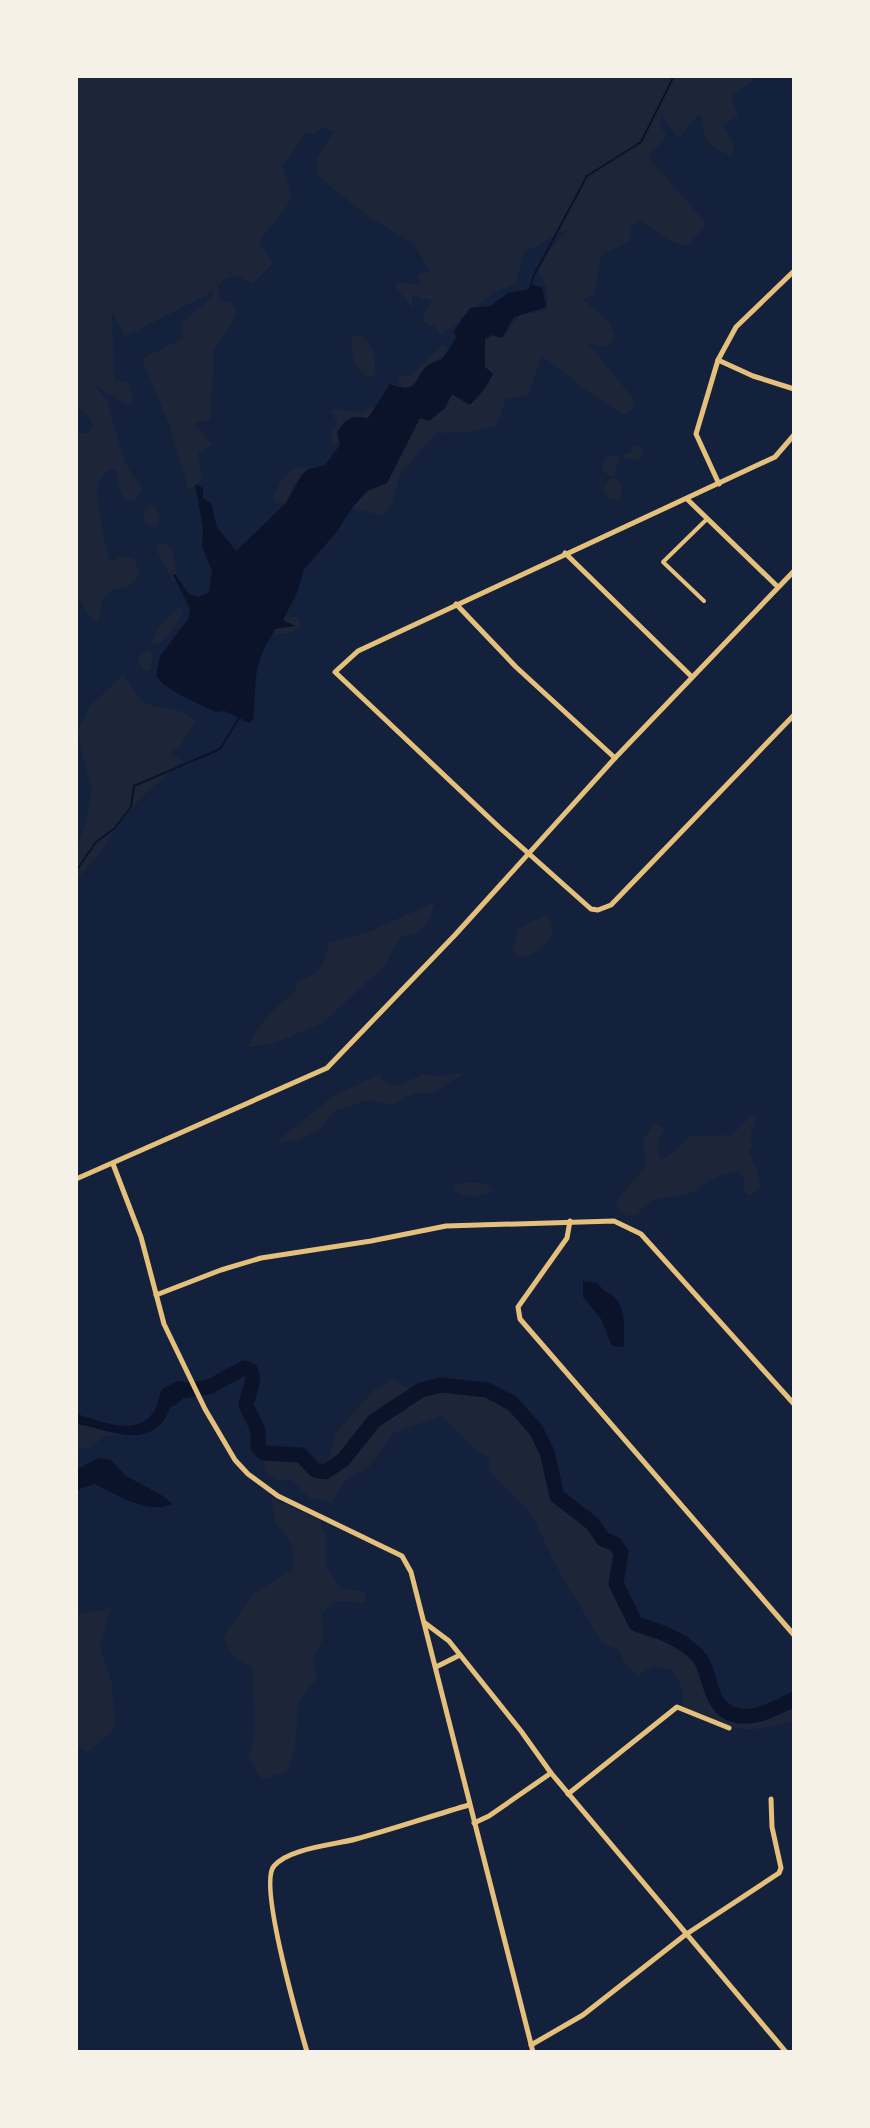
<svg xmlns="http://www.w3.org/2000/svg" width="870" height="2128" viewBox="0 0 870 2128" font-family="'Exo 2',sans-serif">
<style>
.green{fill:#1d2539}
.water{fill:#0b132b}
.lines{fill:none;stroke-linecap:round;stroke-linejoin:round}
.stream{stroke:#0b132b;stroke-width:2}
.river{stroke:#0b132b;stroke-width:15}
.pedestrian{stroke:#e5c07b;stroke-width:4}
.minor{stroke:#e5c07b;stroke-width:5}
</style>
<rect width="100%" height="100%" fill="#14213d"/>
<!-- green -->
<g class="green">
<path d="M750 76 752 81 731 96 738 116 723 126 734 145 731 156C710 147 702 140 702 117L698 116 678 138 662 115 659 124 667 136 648 157 707 224 686 247 669 240 639 220 630 227V241L601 255 594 295 583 299 609 322 616 337 607 347 588 343 635 401 632 410 623 414 594 396 542 356 529 394 516 398H506L496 426 470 432 436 433 400 474 392 504 384 516 352 508 367 491 387 483 420 418 429 421 445 408 451 394 470 405 486 388 493 374 485 367V339L493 336 503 338 520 315 541 312 548 307 547 287 537 269C550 255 552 242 568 231 555 232 542 247 524 251L516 283 493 293 440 336 437 328 421 321 432 300 424 299 412 294 413 309 395 286 398 282 420 285 418 275 430 271 413 243 370 218 318 176 316 158 334 132 322 127 314 134 305 133 282 166 292 197C283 216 269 224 259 244L273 263 252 284 236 275 225 279 217 286 220 300 232 303 237 313 214 350 210 420 194 423 212 444 198 453 202 479 189 490 169 425 142 359 183 338 182 323 214 295 212 292 125 337 112 312 114 380 129 383 133 402 127 405 95 385 107 401 125 463 143 490 136 499 125 501 119 489 117 470 109 469C91 483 98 501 101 520 104 535 105 547 111 562L122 556 134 559 140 572C133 595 111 582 103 600 101 605 100 613 99 619L93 622 79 599 76 601 77 430 80 434 89 433 93 424 86 413 76 406V77Z"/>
<path d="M361 335C374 346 376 356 375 374L368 378C355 367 350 355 352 337Z"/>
<path d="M444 345 448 350C442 359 437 359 429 365 417 373 422 385 402 388L398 377 410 375Z"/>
<polygon points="371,408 376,409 368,418 353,416 337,432 339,442 332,445 331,430 338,423 331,413 332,409 362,412"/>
<polygon points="633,446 643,447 643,456 639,460 623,458 621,455 630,453"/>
<polygon points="617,455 620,459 614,474 610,476 602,471 604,458"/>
<path d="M304 467 309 469 294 484 286 503H275L273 496C281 481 286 469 304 467Z"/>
<polygon points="616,478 623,486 619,501 607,497 603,490 609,479"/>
<polygon points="149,505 155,506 159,515 159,523 154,527 146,524 142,511"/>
<polygon points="162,543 172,548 178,580 174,583 157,551 156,545"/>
<path d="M179 607 183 610C179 623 169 635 159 644L151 643 157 629Z"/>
<polygon points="285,616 299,618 300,628 292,632 273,635 275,629 294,626 283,621"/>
<polygon points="149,649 153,654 150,670 144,671 137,658"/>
<path d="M123 675C129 682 135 696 143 701 161 713 178 703 195 721L182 743 170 754 182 760C164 778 144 792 128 813 111 835 97 859 77 879V847L86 823 92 788 82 754 78 731 90 706Z"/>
<path d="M435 902C429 922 424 937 401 936L385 965 323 1023 272 1044 247 1047C259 1024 273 1008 295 992L296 982C322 973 322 969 329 943L368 932Z"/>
<path d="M547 915C562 937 541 953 521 958L512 952 519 928Z"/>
<polygon points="464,1073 433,1093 413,1094 392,1105 369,1100 334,1111 320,1129 299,1140 276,1142 335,1095 379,1075 387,1084 399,1085 424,1074 438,1076"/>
<path d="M752 1115 756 1118 751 1134 752 1148 748 1152 757 1169 761 1187 749 1196 743 1190 745 1181 739 1171C729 1174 717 1176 708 1182 700 1186 696 1191 688 1194 667 1202 654 1190 638 1214L627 1216 617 1208 618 1199 645 1168 644 1138 654 1124 664 1128 657 1146 660 1159 670 1155 691 1136 732 1135Z"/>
<path d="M465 1182 487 1184 495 1191C480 1196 468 1199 455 1191L454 1185Z"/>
<path d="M393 1379 410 1389 421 1390 441 1385 487 1390 512 1403 536 1430 547 1452 557 1496 593 1524 603 1539 615 1544 621 1553 616 1584 636 1624 671 1635 699 1657C691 1687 725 1721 755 1716 768 1714 782 1706 793 1699V1721C741 1737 729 1728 682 1706L684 1693 673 1670 653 1666 638 1676 625 1663 618 1649 603 1644 555 1564 532 1515 489 1470 490 1457 478 1451 441 1416 393 1433 369 1467 345 1481 332 1502 309 1498 291 1479 278 1481 265 1472 264 1453 301 1455 315 1470 325 1472 336 1433 373 1391Z"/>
<polygon points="77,1420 130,1431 120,1435 106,1435 91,1447 77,1449"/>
<path d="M271 1498 320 1521 326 1536V1566L340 1588 364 1592 366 1603 338 1601 321 1613 324 1638 313 1657 317 1679C288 1705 301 1712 295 1744 294 1754 290 1763 287 1772L262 1779 249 1758 255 1732 253 1668 231 1654 223 1637 254 1593 294 1569 292 1544 275 1522Z"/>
<polygon points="111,1608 100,1646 112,1685 115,1728 88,1752 77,1746 77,1615"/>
</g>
<!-- water -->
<g class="water">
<path d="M533 285 542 287 546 307 514 317 502 338 492 335 485 339V367L493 374 485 388 470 405 452 394 445 408 429 421 420 418 387 483 367 491 352 508 336 533 304 569 297 593 283 620 295 626 275 629C271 638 265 645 262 654 253 674 256 698 253 719L249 723 225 711 216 712 184 697 164 685 156 676 160 656 188 619 190 609 173 575 175 574 189 594 198 597 209 592 212 571 202 546 203 528 195 484 203 488V498L211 503 217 527 236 551 286 503 302 474 309 469 325 465 340 445 337 432C347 418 350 416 368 418L390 384C421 396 413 377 428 365 432 362 438 362 442 359 447 353 451 345 456 338L454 331 470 308 490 306 508 293 526 290Z"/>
<path d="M583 1281 598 1283C602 1290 605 1291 612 1295 627 1306 624 1331 624 1347L612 1346 601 1319 583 1297Z"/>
<path d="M177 1381H183L189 1391 176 1394C172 1403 169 1412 164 1420 144 1449 102 1428 77 1424V1414C100 1421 138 1438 154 1411 158 1404 159 1395 162 1389Z"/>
<path d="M99 1458 111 1460 126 1476 163 1496 172 1504C147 1515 116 1494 94 1484L77 1490V1469Z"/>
</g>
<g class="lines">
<!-- stream -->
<g class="stream">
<polyline points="530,290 533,277 587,176 641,142 674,76"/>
<polyline points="76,871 96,842 114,829 131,807 134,786 220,749 239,718"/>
</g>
<!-- river -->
<path class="river" d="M171 1399 181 1391 209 1387 244 1368 251 1371 253 1379 246 1405 258 1430V1447L264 1453 301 1455 315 1470 325 1472 343 1460 374 1421 421 1390 441 1385 487 1390 512 1403 536 1430 547 1452 557 1496 593 1524 603 1539 615 1544 621 1553 616 1584 636 1624C659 1631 681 1638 698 1656 709 1668 708 1690 718 1703 736 1729 772 1711 794 1699"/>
<!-- pedestrian -->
<polyline class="pedestrian" points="704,601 663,562 707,519"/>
<!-- minor -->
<g class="minor">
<polyline points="718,360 753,376 794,389"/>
<polyline points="794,435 775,457 358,651 335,672 500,828 591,909 598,910 611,905 794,715"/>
<polyline points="719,484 696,434 718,360 736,327 794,271"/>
<polyline points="687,499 778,587"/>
<polyline points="565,553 691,676"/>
<polyline points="456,604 516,667 615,758"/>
<polyline points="113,1164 141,1237 164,1324 205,1409 235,1460 248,1474 278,1496 402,1556 411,1572 533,2052"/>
<polyline points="76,1179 327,1068 455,935 615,758 794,571"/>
<polyline points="570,1221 567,1238 518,1307 520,1319 794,1635"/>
<polyline points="156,1295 221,1270 261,1258 371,1241 446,1226 614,1221 641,1234 794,1404"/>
<polyline points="425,1623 449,1641 521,1731 551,1773 786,2052"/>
<polyline points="436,1667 460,1655"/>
<polyline points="568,1794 677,1707 729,1728"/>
<polyline points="474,1823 489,1816 551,1773"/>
<polyline points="531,2045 583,2015 685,1935 779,1873 781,1868 772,1827 771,1799"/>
<path d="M307 2052C299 2024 258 1883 274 1866 289 1848 334 1845 356 1839 394 1829 431 1816 469 1805"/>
</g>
</g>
<!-- border -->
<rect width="870" height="2128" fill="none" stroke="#f6f1e7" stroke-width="156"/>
</svg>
